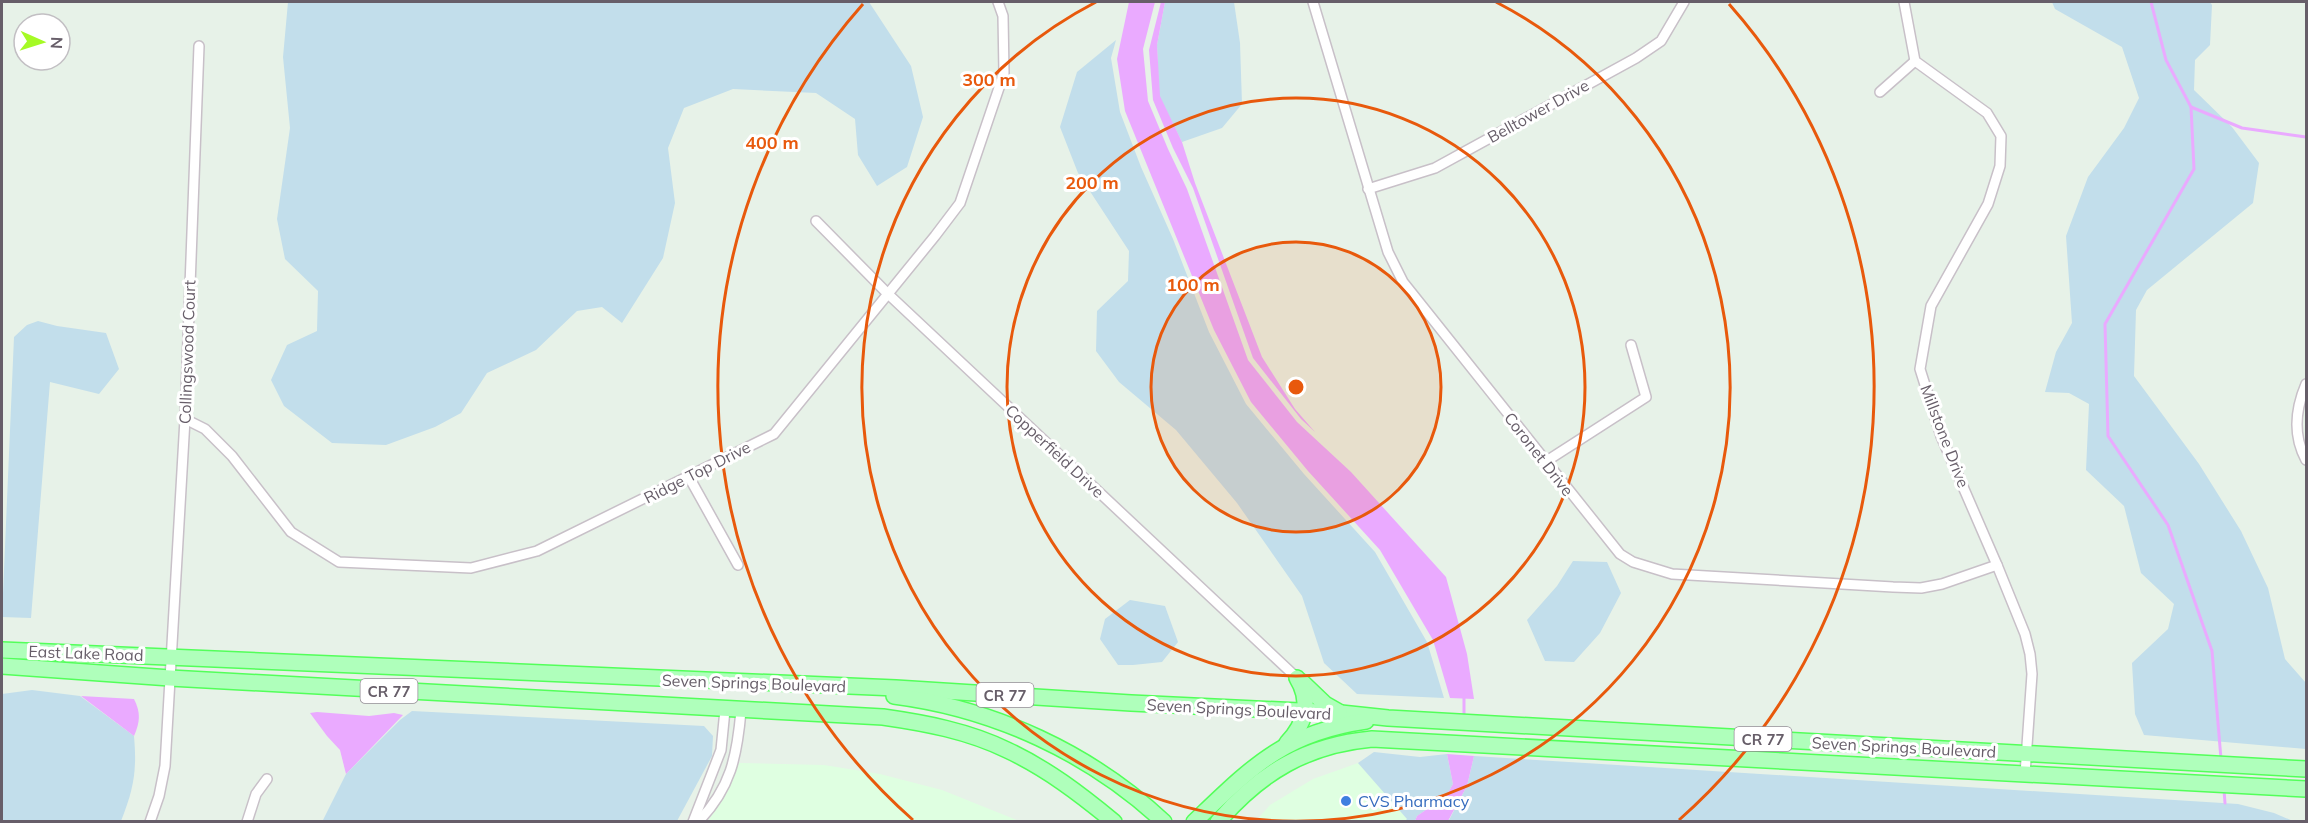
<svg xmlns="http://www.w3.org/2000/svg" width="2308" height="823" viewBox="0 0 2308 823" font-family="Mulish,sans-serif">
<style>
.commercial{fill:#dfffe1}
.green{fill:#c2deeb}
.water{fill:#eaaaff}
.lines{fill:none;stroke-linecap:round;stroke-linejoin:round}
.stream{stroke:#eaaaff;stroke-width:3}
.minor-casing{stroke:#c8c0c8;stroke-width:12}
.primary-casing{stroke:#53ff5a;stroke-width:18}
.minor{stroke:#fff;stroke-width:9}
.primary{stroke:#afffbb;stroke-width:15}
.ring{fill:none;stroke:#e8590c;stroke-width:3}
.shop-dot{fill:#3f7fe0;stroke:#fff;stroke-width:2}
.labels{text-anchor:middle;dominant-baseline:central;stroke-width:6;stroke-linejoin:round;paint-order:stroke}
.shield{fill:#fff;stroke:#958e96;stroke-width:1.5}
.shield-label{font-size:15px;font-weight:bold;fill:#675e69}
.street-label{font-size:16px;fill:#675e69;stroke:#fff}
.shop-label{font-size:16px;fill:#366cbe;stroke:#fff;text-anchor:start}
.centre{fill:#e8590c;stroke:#fff;stroke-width:3}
.ring-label{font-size:18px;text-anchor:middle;font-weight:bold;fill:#e8590c;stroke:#fff;stroke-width:6;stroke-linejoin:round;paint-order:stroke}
</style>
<rect width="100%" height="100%" fill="#e7f2e8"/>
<!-- commercial -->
<g class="commercial">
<polygon points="739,763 824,765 880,774 942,790 1019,821 708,821 725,796"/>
<polygon points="1358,763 1408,819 1405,822 1255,822 1270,805 1313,779"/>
</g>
<!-- green -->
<g class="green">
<polygon points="288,2 869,2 911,66 923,117 907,167 877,186 858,155 855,119 816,93 733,89 684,108 668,148 675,203 663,258 622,323 602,307 577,311 536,350 487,373 461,413 435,427 386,445 332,443 284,406 271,380 287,345 317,331 318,291 285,259 277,219 290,128 283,57"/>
<polygon points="1165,2 1234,2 1240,43 1242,104 1222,128 1182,142 1159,96 1157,45"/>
<polygon points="2052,2 2210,2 2212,5 2210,45 2195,60 2194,90 2232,127 2259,163 2253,203 2147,290 2136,310 2134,376 2199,464 2241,531 2268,588 2285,659 2306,683 2306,749 2144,735 2135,714 2132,663 2168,629 2174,604 2141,573 2124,506 2086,470 2089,404 2069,393 2045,392 2056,352 2072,323 2066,236 2088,177 2124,128 2139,98 2122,47 2055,9"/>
<polygon points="1116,40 1111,58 1120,112 1141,167 1173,239 1209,332 1246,404 1304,474 1375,552 1427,642 1444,698 1357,694 1324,663 1302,596 1237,503 1176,430 1119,382 1096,351 1097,311 1128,281 1129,251 1078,173 1060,127 1077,72"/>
<polygon points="38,321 57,326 106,333 119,369 99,394 50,382 31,618 2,617 14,337 27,325"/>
<polygon points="1573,561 1607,562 1621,593 1600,633 1574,662 1545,661 1527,620 1557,586"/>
<polygon points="1130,600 1165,606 1178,642 1162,662 1133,665 1118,665 1100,639 1105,619"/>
<path d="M32 690 80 696 134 736C137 771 134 788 121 821H2V694Z"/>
<polygon points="412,711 704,726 713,736 712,756 677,821 322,822 346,774 400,720"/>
<polygon points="1374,752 1420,757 1447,754 1453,784 1446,796 1417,816 1415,821 1405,821 1407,819 1358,763"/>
<polygon points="1474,756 2238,804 2274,813 2293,821 1448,822 1467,786"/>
</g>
<!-- water -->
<g class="water">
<polygon points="1129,2 1155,2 1143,49 1148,101 1168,149 1187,189 1248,360 1297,422 1351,472 1446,577 1467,654 1474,699 1450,698 1433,640 1380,550 1308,471 1251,402 1214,330 1125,111 1117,59"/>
<polygon points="1161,2 1165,2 1157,45 1160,96 1182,142 1195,183 1262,357 1295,409 1315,432 1301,419 1253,358 1193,188 1173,148 1153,100 1149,50"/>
<path d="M81 696 134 699C141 713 140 722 134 736Z"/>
<polygon points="317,712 369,716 394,713 403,715 346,774 340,750 327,736 310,713"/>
<polygon points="1447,754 1474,756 1467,786 1448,821 1415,821 1417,816 1446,796 1453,784"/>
</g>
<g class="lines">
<!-- stream -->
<g class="stream">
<polyline points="2151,2 2166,60 2191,107 2242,128 2306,137"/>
<polyline points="2191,107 2194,169 2105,324 2108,436 2168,525 2212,651 2221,759"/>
<polyline points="1464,718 1464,698"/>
<polyline points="2224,790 2225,803"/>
</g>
<defs>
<g id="minor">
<polyline points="1313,2 1388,252 1403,282 1620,554 1633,562 1672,574 1893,587 1921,588 1942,584 1997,565"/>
<polyline points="1904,2 1915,61 1987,113 2001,136 2000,166 1988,204 1931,306 1920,369 1941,436 1997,565 2025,634 2030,654 2032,674 2025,774"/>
<polyline points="1880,92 1915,61"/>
<polyline points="1368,189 1435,168 1636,58 1661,41 1684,2"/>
<polyline points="816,221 887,293 1297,678"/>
<path d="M2306 384C2295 410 2293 436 2306 460"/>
<polyline points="185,419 205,429 232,456 291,532 339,562 471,568 537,551 774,434 935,236 960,203 1004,73 1003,16 998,2"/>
<polyline points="1545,462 1646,397 1631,345"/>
<polyline points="689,477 738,565"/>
<polyline points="150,822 159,796 165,766 185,419 199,46"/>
<polyline points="247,822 256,794 267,779"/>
<polyline points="693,822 721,750 725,710"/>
<path d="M698 822C731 788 737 756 741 711"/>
</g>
<g id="primary">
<polyline points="2,650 896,688 1131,703 1341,713 1388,718 2306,769"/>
<path d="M2 666 170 678 883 717C925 723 968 731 1007 750 1046 768 1080 794 1114 822"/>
<polyline points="1302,682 1325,704 1339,712"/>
<path d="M894 696C995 709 1090 753 1164 822"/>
<path d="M1287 743C1305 724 1312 702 1297 678"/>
<path d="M1194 822C1252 767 1283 733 1366 721"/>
<path d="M1218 822C1261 772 1307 745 1372 739L2306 789"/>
</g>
</defs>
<!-- minor casing -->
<use href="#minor" class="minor-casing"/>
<!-- primary casing -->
<use href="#primary" class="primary-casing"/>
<!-- minor -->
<use href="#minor" class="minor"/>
<!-- primary -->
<use href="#primary" class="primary"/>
</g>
<!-- distance rings -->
<circle cx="1296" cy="387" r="145" fill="#e8590c" fill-opacity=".12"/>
<g class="ring">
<circle cx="1296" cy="387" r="145"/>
<circle cx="1296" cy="387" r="289"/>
<path d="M1496 2A434 434 0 1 1 1096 2"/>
<path d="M913 820A578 578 0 0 1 863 4M1729 4A578 578 0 0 1 1679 820"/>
</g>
<!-- markers -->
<circle class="shop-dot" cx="1346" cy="801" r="6"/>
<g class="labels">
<!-- shield labels -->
<g class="shield">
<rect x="360.5" y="679" width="57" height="24" rx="4.5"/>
<rect x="976.5" y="683" width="57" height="24" rx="4.5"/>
<rect x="1734.5" y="727" width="57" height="24" rx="4.5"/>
</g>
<g class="shield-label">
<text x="389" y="691">CR 77</text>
<text x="1005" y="695">CR 77</text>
<text x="1763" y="739">CR 77</text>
</g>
<!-- street labels -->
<g class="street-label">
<text transform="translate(1538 111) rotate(-29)">Belltower Drive</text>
<text transform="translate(187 352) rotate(-88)">Collingswood Court</text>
<text transform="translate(1945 436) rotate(69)">Millstone Drive</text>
<text transform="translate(1055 451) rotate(43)">Copperfield Drive</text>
<text transform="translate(1539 454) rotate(52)">Coronet Drive</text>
<text transform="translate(697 472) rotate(-27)">Ridge Top Drive</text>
<text transform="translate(86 653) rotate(2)">East Lake Road</text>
<text transform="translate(754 683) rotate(2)">Seven Springs Boulevard</text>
<text transform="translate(1239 709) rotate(3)">Seven Springs Boulevard</text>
<text transform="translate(1904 747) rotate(3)">Seven Springs Boulevard</text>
</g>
<!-- shop labels -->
<g class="shop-label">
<text x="1358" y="801">CVS Pharmacy</text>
</g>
</g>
<circle cx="1296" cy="387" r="9" class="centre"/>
<g class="ring-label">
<text x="989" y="86">300 m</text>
<text x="772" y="149">400 m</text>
<text x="1092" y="189">200 m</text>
<text x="1193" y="291">100 m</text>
</g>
<!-- border -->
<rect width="2308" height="823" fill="none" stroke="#675e69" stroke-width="6"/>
<!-- north arrow -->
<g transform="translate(42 42) rotate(93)"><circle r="28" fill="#ffffff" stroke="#c2bfc3" stroke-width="1.5"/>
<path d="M0-4.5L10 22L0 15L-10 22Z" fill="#a5fa25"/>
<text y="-9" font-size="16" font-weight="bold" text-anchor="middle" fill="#675e69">N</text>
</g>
</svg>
